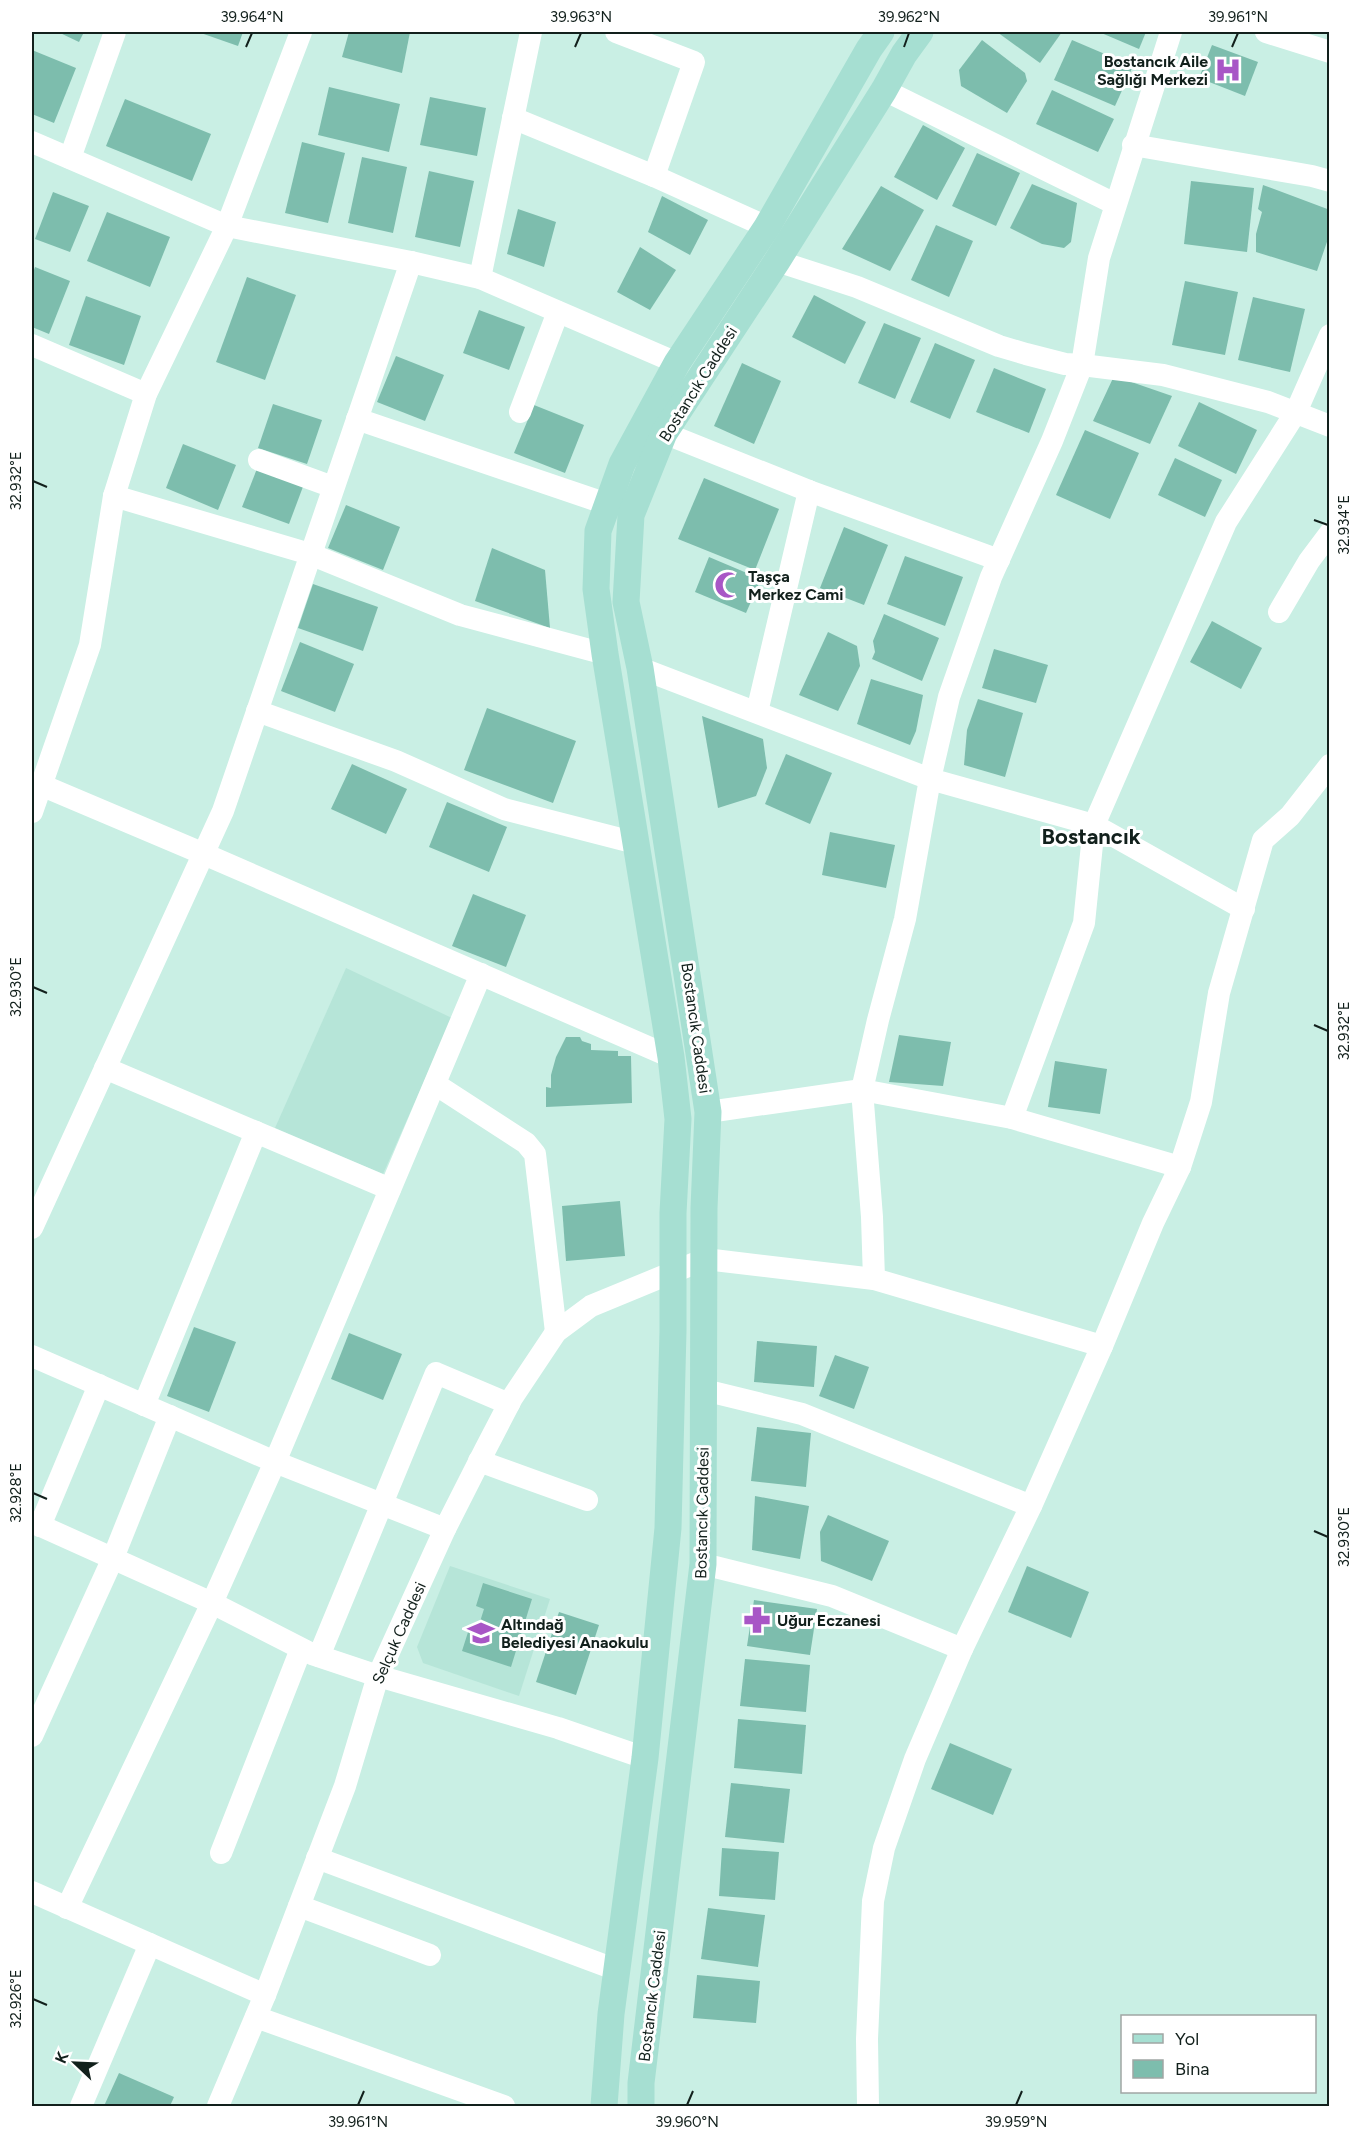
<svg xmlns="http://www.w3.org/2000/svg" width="1361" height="2138" viewBox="0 0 1361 2138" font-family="Figtree,sans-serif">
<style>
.built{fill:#b6e5d8}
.building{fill:#7dbdad}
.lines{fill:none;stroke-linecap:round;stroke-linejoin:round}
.minor{stroke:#fff;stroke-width:22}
.major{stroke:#a6dfd2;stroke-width:27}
.ticks{fill:none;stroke:#12201c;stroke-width:2}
.labels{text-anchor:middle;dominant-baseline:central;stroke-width:6;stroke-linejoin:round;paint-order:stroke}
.poi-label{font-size:16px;font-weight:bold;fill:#12201c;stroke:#fff;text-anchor:start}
.street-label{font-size:16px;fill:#12201c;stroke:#fff}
.district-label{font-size:22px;font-weight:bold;fill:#12201c;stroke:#fff}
.neatline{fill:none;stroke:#12201c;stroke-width:2}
.ticks-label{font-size:15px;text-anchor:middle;fill:#12201c}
</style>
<rect width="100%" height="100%" fill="#c9efe4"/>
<!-- built -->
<g class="built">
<polygon points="346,968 452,1018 383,1174 275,1128"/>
<polygon points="450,1566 550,1599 519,1696 423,1663 417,1647"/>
</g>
<!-- building -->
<g class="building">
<polygon points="58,32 84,32 79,42"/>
<polygon points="198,32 243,32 238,46"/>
<polygon points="349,32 410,32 402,73 342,57"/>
<polygon points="997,32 1062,32 1040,63"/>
<polygon points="1099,32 1146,32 1139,49"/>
<polygon points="982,40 1025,73 1027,81 1007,113 961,86 959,70"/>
<polygon points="1072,40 1133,66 1115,106 1054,80"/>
<polygon points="1212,45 1258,62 1245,96 1199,78"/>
<polygon points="32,50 76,68 54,123 32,114"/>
<polygon points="329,87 400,104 389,152 318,135"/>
<polygon points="1052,90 1114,119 1098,152 1036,124"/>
<polygon points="430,97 486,108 477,156 420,145"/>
<polygon points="125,99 211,134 192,181 106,146"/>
<polygon points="923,125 965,148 937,200 894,177"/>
<polygon points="302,142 345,153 328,223 285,213"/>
<polygon points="977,153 1020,173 996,226 952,206"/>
<polygon points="362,157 407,167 393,233 348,223"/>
<polygon points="429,171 474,181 460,247 415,237"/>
<polygon points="1191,181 1254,188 1247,252 1184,244"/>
<polygon points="1032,184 1077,203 1071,242 1064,248 1042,244 1010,228"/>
<polygon points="1263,185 1330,210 1330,233 1317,271 1256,252 1256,234 1262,212 1258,209"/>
<polygon points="881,186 924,210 890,271 842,249"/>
<polygon points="53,192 89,206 70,252 35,239"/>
<polygon points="662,196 708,220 690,255 648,232"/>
<polygon points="518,209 556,222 544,267 507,254"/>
<polygon points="107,212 170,237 150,287 87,261"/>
<polygon points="936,225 973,241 949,297 911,280"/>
<polygon points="640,247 676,270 650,310 617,292"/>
<polygon points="35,267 70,281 49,334 32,327 32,276"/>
<polygon points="247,277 296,295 265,380 216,362"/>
<polygon points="1185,281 1238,292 1225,355 1172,345"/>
<polygon points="814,295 866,322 845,364 792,337"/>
<polygon points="86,296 141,316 124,365 69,345"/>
<polygon points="1253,297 1305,309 1290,372 1238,360"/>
<polygon points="479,310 525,327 509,370 463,353"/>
<polygon points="884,323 921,338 895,399 858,383"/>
<polygon points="935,343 975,360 950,419 910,402"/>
<polygon points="396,356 444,375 425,421 377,402"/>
<polygon points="742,363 781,381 754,444 714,426"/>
<polygon points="994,368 1046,389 1029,433 976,412"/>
<polygon points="1114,376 1172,396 1150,444 1093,421"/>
<polygon points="1199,402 1257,430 1236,474 1178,446"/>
<polygon points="273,404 322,420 307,464 258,448"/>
<polygon points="534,405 584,425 565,473 514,453"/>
<polygon points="1085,430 1139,453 1110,519 1056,495"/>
<polygon points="183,444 236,465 218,510 166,488"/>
<polygon points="1175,458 1222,480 1205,517 1158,495"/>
<polygon points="258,466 304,484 289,524 242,507"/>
<polygon points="704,478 779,509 755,570 678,539"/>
<polygon points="346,505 400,527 383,570 328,548"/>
<polygon points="844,527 888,545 864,605 820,588"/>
<polygon points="492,548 545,570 550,628 475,601"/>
<polygon points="905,556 963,577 945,626 887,604"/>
<polygon points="709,557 761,579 746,613 695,592"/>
<polygon points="313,584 378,607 363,651 298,628"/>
<polygon points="884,614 939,638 922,681 872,659 875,652 873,641"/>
<polygon points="1212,621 1262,648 1241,689 1190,662"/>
<polygon points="828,632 857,646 860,666 838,711 799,695"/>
<polygon points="300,642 354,664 335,712 281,691"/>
<polygon points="994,649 1048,665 1036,703 982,688"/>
<polygon points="871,679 923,695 916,731 910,745 857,724"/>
<polygon points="978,699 1023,713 1005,777 964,765 967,730"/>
<polygon points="487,708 576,741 553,803 464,770"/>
<polygon points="702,716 763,739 767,768 756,796 718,808"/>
<polygon points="786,754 832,773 810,824 765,804"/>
<polygon points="352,764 407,789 386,834 331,809"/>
<polygon points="447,802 507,827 489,872 429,847"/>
<polygon points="830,832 895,845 886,888 822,875"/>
<polygon points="473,894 526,915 506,967 452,946"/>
<polygon points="899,1035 951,1042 943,1086 889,1082"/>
<polygon points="566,1037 580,1037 582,1041 591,1044 591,1050 618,1051 618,1056 631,1056 632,1103 546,1107 546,1087 551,1088 551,1075 556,1057"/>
<polygon points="1055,1061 1107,1069 1100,1114 1048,1107"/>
<polygon points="620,1201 625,1256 566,1261 562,1206"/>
<polygon points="194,1327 236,1342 209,1412 167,1396"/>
<polygon points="349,1333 402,1354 383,1400 331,1379"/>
<polygon points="757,1341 817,1346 814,1387 754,1382"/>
<polygon points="835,1355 869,1367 854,1409 819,1396"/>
<polygon points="757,1427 811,1433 806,1487 751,1481"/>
<polygon points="755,1496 809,1506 800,1559 752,1550"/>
<polygon points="828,1515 889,1541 872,1581 821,1561 820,1532"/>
<polygon points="1027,1566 1089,1592 1071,1638 1008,1612"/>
<polygon points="483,1583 532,1599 511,1667 462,1651 469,1629 477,1631 484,1609 476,1606"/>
<polygon points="754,1600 817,1609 810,1655 747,1646"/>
<polygon points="559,1612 599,1625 576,1695 536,1682"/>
<polygon points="745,1659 810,1665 806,1712 740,1706"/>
<polygon points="738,1719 806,1725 802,1774 734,1768"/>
<polygon points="950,1743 1012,1769 993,1815 931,1789"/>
<polygon points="731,1783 790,1789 784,1843 725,1837"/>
<polygon points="722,1848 779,1852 775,1900 719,1896"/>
<polygon points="708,1908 765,1915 758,1967 701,1959"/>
<polygon points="697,1975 760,1981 756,2023 693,2018"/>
<polygon points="119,2073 174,2097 170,2106 104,2106"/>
</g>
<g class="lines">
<!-- minor -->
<g class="minor">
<polyline points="616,32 694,62 654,176"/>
<polyline points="1266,32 1330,52"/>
<polyline points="884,90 1115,204"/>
<polyline points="513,118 654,176 767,227"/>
<polyline points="32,142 227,226 411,262 480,278 677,363"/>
<polyline points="1133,145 1312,176 1330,181"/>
<polyline points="70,158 115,32"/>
<polyline points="777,261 857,287 999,346 1026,354 1065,364 1082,365 1163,375 1268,402 1330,426"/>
<polyline points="480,278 531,32"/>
<polyline points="32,345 146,394"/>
<polyline points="520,412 558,312"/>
<polyline points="357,419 607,504"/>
<polyline points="664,433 809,491 999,560"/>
<polyline points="259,460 333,487"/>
<polyline points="114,496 310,554 460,615 605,654"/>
<polyline points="1279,612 1309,561 1330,533"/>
<polyline points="640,668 930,779 1094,825 1244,909"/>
<polyline points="257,711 396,761 504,809 636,843"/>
<polyline points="757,712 809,491"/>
<polyline points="41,785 204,854 671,1057"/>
<polyline points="32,812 90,645 114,496 146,394 227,226 301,32"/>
<polyline points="105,1068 390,1189"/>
<polyline points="435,1084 526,1143 535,1154 556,1332"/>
<polyline points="708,1112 862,1090 1012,1118 1180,1167"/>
<polyline points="1012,1118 1084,923 1094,825 1226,522 1296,412 1330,335"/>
<polyline points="32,1228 223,811 411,262"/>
<polyline points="874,1279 872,1217 862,1090 878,1020 905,919 930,779 949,697 991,577 1052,441 1082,365 1099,258 1171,32"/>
<polyline points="32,1356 275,1462 445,1529"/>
<polyline points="704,1390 802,1414 1031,1506"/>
<polyline points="144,1405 256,1132"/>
<polyline points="479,1461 587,1500"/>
<polyline points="32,1522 212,1603 312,1654 378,1676 558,1728 645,1758"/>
<polyline points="40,1526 99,1385"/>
<polyline points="703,1564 832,1596 962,1649"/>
<polyline points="319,1656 436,1373 509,1404"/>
<polyline points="32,1736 113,1558 170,1416"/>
<polyline points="221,1853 301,1649"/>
<polyline points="317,1858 617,1970"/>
<polyline points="32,1892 265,1995"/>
<polyline points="299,1906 430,1955"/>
<polyline points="67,1908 212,1603 275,1462 481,974"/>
<polyline points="256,2017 504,2106"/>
<polyline points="81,2106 150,1944"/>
<polyline points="218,2106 265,1995 345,1786 378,1676 445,1529 485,1450 512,1398 556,1332 591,1306 705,1259 874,1279 1102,1346"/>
<polyline points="868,2106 867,2039 873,1901 884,1848 915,1759 962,1649 1031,1506 1102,1346 1153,1223 1180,1167 1201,1102 1219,993 1263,840 1290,816 1330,765"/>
</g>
<!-- major -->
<g class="major">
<polyline points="604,2106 611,2014 645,1758 668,1528 673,1331 673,1213 678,1119 671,1057 605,654 596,589 598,531 622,464 677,363 767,227 869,49 881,32"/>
<polyline points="641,2106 641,2083 703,1564 704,1208 708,1112 640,668 626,602 631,515 664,433 777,261 884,90 904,54 920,32"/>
</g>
</g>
<!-- ticks -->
<path class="ticks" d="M246 47 252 33M575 47 581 33M904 47 909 33M1232 47 1238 33M33 481 47 487M1314 520 1328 525M33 987 47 993M1314 1025 1328 1031M33 1493 47 1499M1314 1531 1328 1537M33 1999 47 2005M358 2105 364 2091M687 2105 693 2091M1016 2105 1022 2091"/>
<!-- icons -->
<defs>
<symbol id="hospital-bare" viewBox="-9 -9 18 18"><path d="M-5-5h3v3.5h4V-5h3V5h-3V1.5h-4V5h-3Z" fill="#a856c6" stroke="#fff" stroke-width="2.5" paint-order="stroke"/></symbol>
<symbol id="mosque-bare" viewBox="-9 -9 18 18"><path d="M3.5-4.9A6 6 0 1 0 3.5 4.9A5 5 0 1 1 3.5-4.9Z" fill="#a856c6" stroke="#fff" stroke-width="2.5" paint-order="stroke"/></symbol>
<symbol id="pharmacy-bare" viewBox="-9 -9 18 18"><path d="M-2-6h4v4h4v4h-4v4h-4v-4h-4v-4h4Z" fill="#a856c6" stroke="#fff" stroke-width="2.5" paint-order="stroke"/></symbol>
<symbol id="school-bare" viewBox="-9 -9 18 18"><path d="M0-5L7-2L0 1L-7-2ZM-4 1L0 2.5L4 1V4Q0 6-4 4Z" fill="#a856c6" stroke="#fff" stroke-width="2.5" paint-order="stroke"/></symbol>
</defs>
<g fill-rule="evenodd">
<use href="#hospital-bare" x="1209" y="51" width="38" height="38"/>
<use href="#mosque-bare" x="709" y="566" width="38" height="38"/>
<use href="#pharmacy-bare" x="738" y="1601" width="38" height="38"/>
<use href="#school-bare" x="462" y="1614" width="38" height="38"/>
</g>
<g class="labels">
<!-- poi labels -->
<g class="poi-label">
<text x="1208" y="61" text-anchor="end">Bostancık Aile<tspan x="1208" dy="18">Sağlığı Merkezi</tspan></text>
<text x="748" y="576">Taşça<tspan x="748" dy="18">Merkez Cami</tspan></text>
<text x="777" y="1620">Uğur Eczanesi</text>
<text x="501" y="1624">Altındağ<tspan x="501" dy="18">Belediyesi Anaokulu</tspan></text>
</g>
<!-- street labels -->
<g class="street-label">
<text transform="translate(698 384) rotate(-58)">Bostancık Caddesi</text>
<text transform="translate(696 1028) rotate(82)">Bostancık Caddesi</text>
<text transform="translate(702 1513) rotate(-89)">Bostancık Caddesi</text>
<text transform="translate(399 1633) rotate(-66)">Selçuk Caddesi</text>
<text transform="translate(652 1996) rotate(-83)">Bostancık Caddesi</text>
</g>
<!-- district labels -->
<g class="district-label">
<text x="1091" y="836">Bostancık</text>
</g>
</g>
<!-- border -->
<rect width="1361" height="2138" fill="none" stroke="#ffffff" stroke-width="66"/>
<!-- legend -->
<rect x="1121" y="2015" width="195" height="78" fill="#ffffff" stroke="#a0a6a4" stroke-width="1.5"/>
<rect x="1133" y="2034" width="30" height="9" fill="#a6dfd2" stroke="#a0a6a4" stroke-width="1.5"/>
<text x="1175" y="2045" font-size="18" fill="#12201c">Yol</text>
<rect x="1133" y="2060" width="30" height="18" fill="#7dbdad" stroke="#a0a6a4" stroke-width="1.5"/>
<text x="1175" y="2075" font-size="18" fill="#12201c">Bina</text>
<!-- north arrow -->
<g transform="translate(75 2063) rotate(293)" stroke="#ffffff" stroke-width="4.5" paint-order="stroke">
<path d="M0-4.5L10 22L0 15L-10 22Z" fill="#12201c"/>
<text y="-9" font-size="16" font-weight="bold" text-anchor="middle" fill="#12201c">K</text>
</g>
<rect x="33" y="33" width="1295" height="2072" class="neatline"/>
<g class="ticks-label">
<text x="252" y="22">39.964°N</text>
<text x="581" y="22">39.963°N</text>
<text x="909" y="22">39.962°N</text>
<text x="1238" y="22">39.961°N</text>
<text transform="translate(16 481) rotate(-90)" y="5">32.932°E</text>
<text transform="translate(1344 525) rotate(-90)" y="5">32.934°E</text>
<text transform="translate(16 987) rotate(-90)" y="5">32.930°E</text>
<text transform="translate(1344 1031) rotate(-90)" y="5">32.932°E</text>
<text transform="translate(16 1493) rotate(-90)" y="5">32.928°E</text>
<text transform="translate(1344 1537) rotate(-90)" y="5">32.930°E</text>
<text transform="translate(16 1999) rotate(-90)" y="5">32.926°E</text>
<text x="358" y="2127">39.961°N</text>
<text x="687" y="2127">39.960°N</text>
<text x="1016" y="2127">39.959°N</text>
</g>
</svg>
